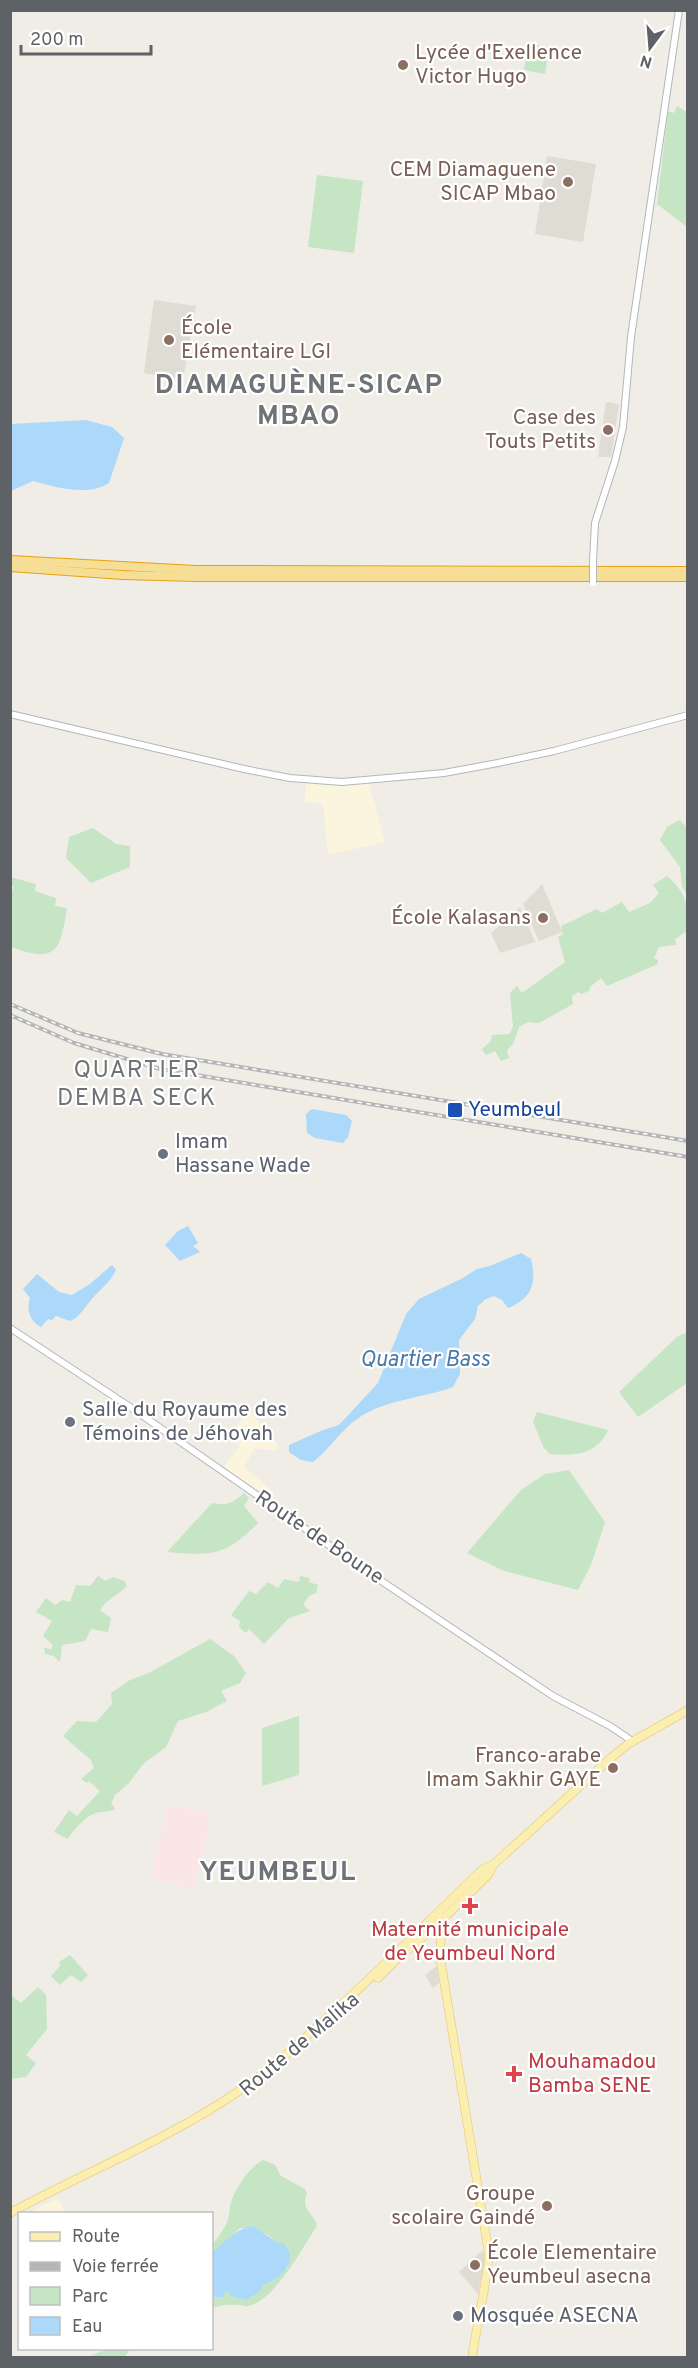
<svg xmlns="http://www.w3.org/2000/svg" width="698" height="2368" viewBox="0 0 698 2368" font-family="Overpass,sans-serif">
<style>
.commercial{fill:#fcf5de}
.education{fill:#dfdcd4}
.medical{fill:#fae6e4}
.green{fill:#c5e5c5}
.water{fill:#acd8f9}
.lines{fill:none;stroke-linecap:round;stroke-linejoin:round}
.minor-casing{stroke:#b3b6ba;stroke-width:8}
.major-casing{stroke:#e8c466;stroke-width:9}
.highway-casing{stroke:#e5a310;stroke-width:10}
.minor{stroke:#fff;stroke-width:6}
.major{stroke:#faeeb1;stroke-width:8}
.highway{stroke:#f6de96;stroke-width:8}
.rail-casing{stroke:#b4b5b5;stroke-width:4}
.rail{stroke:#fff;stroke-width:1.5;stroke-dasharray:4.5;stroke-linecap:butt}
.minor-bridge-casing{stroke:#b3b6ba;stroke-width:8;stroke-linecap:butt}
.minor-bridge{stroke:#fff;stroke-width:6}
.education-dot{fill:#8d6e63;stroke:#fff;stroke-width:2}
.transit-dot{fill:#1a4fb4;stroke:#fff;stroke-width:2}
.worship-dot{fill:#6b7280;stroke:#fff;stroke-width:2}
.health-dot{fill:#e0444e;stroke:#fff;stroke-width:2}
.labels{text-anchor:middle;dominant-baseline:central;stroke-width:4.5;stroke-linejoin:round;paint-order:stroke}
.education-label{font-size:21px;fill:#785e54;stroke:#fff;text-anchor:end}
.transit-label{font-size:21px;fill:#164399;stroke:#fff;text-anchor:start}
.worship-label{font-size:21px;fill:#5b616d;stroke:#fff;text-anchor:start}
.street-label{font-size:21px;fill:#5e6165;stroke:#fff}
.health-label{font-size:21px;fill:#be3a42;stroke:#fff}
.water-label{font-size:22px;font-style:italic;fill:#4978ab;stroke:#fff}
.quarter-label{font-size:24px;letter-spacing:1.5px;fill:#6f7377;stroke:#fff}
.district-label{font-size:27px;font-weight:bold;letter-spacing:1.5px;fill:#6f7377;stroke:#fff}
</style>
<rect width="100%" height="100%" fill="#efede6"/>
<!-- commercial -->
<g class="commercial">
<polygon points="306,783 369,784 385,842 328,855 323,804 305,802"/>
<polygon points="248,1409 279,1446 275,1451 255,1448 244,1467 274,1492 271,1501 223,1468 240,1446 233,1433"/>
<polygon points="58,2198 66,2213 28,2213"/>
</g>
<!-- education -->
<g class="education">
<polygon points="547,156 596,164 583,242 535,234"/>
<polygon points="154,300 196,306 183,380 144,373"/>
<polygon points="606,402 619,404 611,457 598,457"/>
<polygon points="542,884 562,932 539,941 523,904"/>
<polygon points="520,907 535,942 500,953 491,933"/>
<polygon points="437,1966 439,1983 433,1988 425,1975"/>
<polygon points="483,2250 485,2258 478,2294 459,2272"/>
</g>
<!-- medical -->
<polygon class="medical" points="171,1805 206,1813 210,1819 194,1889 159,1881 152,1874 167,1806"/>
<!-- green -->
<g class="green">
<polygon points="528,44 549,47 545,74 524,70"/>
<polygon points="677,106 687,112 687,227 657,204 668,111 674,113"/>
<polygon points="317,175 363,181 354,253 308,247"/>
<polygon points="679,820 687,827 687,895 682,886 680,867 660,840 667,827"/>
<polygon points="93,828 116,844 130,846 130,867 91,883 66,858 69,837"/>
<path d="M667 876C688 895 688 904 687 931L675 939 676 945 659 947 654 958 658 960V964L607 986 601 978 590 987 589 991 582 994 578 992 572 996 573 1004 539 1023 528 1022 519 1027 513 1044 507 1050 509 1058 501 1061 495 1051 486 1055 482 1049 491 1041 492 1035 510 1034 513 1026 510 993 517 986 522 993 565 962 558 937 563 934 561 926 597 909 602 913 622 902 629 912 650 903 659 893 653 885Z"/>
<path d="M10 877 36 884 35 891 56 898 55 906 67 908C60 951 57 964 11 947V895L14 887 11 886Z"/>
<polygon points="687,1332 687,1383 638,1417 619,1392 678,1336"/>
<path d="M537 1412 608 1430C597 1455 575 1456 550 1454L544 1448 533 1422Z"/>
<polygon points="569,1470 605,1522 591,1565 578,1590 504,1571 467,1553 521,1490 545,1474"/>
<path d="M244 1493 249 1498 244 1506 258 1523C226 1556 212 1556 167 1552L212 1503C227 1506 233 1503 244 1493Z"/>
<path d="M98 1576 105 1581 113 1577 124 1581 127 1586C118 1595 106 1600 100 1610L111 1618 108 1632 91 1629 85 1641 62 1645 60 1662 54 1656 45 1654 44 1647 51 1650 53 1645 43 1636 52 1621 36 1612 46 1598 55 1605 62 1600 70 1602 76 1585 90 1586Z"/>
<polygon points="300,1576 310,1578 309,1582 318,1585 316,1593 309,1596 303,1605 310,1611 289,1618 264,1644 249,1629 246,1633 239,1627 240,1621 231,1615 249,1591 256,1594 268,1582 278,1588 284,1579 299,1582"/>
<path d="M210 1639 234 1656 246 1673 240 1683 221 1691 227 1701 206 1712 178 1721 166 1747 143 1764 129 1783 115 1795 111 1803 115 1809C108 1813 103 1811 96 1813 86 1816 73 1830 68 1839L54 1832 69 1810 77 1816 100 1791 89 1781 87 1783 81 1779 94 1768 91 1760 63 1736 77 1721 96 1722 112 1704 111 1693 130 1680 149 1673Z"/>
<polygon points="299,1716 299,1775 262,1786 262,1728"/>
<polygon points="70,1955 88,1975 81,1982 71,1975 60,1985 51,1976 60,1966 59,1962"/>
<polygon points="38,1987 46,1995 47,2029 26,2055 36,2063 26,2077 11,2079 11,1995 21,2003"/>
<path d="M263 2160 275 2165 281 2176 305 2189 307 2194C300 2209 314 2213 317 2226 302 2248 275 2301 248 2306 242 2307 245 2305 239 2305 229 2304 220 2305 212 2308V2297L216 2298 225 2291 230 2293 272 2282 288 2267C275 2237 273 2232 240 2228L219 2248 212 2252C211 2242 219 2238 224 2228 229 2221 229 2213 230 2206 234 2189 249 2168 263 2160Z"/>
<polygon points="131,2348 125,2357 88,2357 107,2349"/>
</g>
<!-- water -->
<g class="water">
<path d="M86 420 112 427 124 438 109 483C87 497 56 487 33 481L11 491V424Z"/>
<polygon points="312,1109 346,1115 352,1121 348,1137 343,1143 315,1138 307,1133 306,1114"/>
<polygon points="188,1226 198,1243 193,1246 200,1252 180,1261 165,1245 178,1231"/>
<path d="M521 1253 531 1259C537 1283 532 1298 508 1308L502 1300 494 1296 486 1299 478 1306 475 1319 459 1340 460 1374 453 1387C424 1398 387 1399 360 1417 342 1428 330 1449 313 1462L301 1460 289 1452V1445L323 1430 339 1425 378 1383 406 1314 419 1299 461 1279 477 1269 490 1266Z"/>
<path d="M112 1265 116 1270C110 1283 100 1289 91 1300 83 1309 81 1316 70 1321L56 1316 52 1320 48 1319 41 1327C30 1322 26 1309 30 1298L23 1289 37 1274 59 1292 72 1295 90 1284Z"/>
<path d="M251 2226C262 2230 273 2243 284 2244 300 2260 280 2280 263 2285L260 2291 247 2300 231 2296 230 2293 225 2291 224 2297H212V2252C225 2243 234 2230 251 2226Z"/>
</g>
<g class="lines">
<defs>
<g id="minor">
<polyline points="593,560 595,523 615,461 623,427 631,337 679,10"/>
<polyline points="10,714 244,769 290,778 342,782 444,773 498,763 554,751 688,715"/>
<polyline points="10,1328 133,1409 359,1566 553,1696 610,1726 632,1741"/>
</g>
<g id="major">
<path d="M442 1918 440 1957 489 2254C486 2288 477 2323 472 2358"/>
<polyline points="409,1949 442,1920 489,1874 493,1865"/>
<polyline points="378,1978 397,1959"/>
<path d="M10 2213C85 2172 165 2141 236 2093 273 2068 305 2038 338 2008 387 1963 435 1915 483 1869L494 1864 612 1757 628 1744 688 1710"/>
</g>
<g id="highway">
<polyline points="10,560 196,570 688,571"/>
<polyline points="10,567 123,575 195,577 688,577"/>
</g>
</defs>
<!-- minor casing -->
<use href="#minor" class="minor-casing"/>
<!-- major casing -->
<use href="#major" class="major-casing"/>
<!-- highway casing -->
<use href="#highway" class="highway-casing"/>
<!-- minor -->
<use href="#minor" class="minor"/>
<!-- major -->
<use href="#major" class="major"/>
<!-- highway -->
<use href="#highway" class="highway"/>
<defs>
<g id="rail">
<polyline points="10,1004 78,1033 162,1054 688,1141"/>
<polyline points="10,1015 74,1043 160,1069 688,1157"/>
</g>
</defs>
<!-- rail casing -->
<use href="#rail" class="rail-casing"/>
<!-- rail -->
<use href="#rail" class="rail"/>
<defs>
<polyline id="minor-bridge" points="593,560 593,583"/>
</defs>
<!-- minor-bridge casing -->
<use href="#minor-bridge" class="minor-bridge-casing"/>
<!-- minor-bridge -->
<use href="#minor-bridge" class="minor-bridge"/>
</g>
<!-- markers -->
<g class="education-dot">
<circle cx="403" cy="65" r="6"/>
<circle cx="568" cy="182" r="6"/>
<circle cx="169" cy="340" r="6"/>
<circle cx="608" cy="430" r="6"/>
<circle cx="543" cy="918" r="6"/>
<circle cx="613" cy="1768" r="6"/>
<circle cx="547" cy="2206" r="6"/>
<circle cx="475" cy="2265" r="6"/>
</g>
<rect class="transit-dot" x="447" y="1102" width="16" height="16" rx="3"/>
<g class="worship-dot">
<circle cx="163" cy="1154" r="6"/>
<circle cx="70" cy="1422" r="6"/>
<circle cx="458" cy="2316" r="6"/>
</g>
<g class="health-dot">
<path d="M467 1897h6v6h6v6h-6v6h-6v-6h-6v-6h6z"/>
<path d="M511 2065h6v6h6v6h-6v6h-6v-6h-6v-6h6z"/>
</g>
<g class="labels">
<!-- education labels -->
<g class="education-label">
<text x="415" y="53" text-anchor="start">Lycée d'Exellence<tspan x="415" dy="24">Victor Hugo</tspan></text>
<text x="556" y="170">CEM Diamaguene<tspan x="556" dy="24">SICAP Mbao</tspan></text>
<text x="181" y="328" text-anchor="start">École<tspan x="181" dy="24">Elémentaire LGI</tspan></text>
<text x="596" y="418">Case des<tspan x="596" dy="24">Touts Petits</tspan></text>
<text x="531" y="918">École Kalasans</text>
<text x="601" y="1756">Franco-arabe<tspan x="601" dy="24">Imam Sakhir GAYE</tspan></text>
<text x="535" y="2194">Groupe<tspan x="535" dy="24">scolaire Gaindé</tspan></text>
<text x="487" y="2253" text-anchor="start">École Elementaire<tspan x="487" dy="24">Yeumbeul asecna</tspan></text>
</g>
<!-- transit labels -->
<g class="transit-label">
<text x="468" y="1110">Yeumbeul</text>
</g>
<!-- worship labels -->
<g class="worship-label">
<text x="175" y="1142">Imam<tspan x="175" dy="24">Hassane Wade</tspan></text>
<text x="82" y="1410">Salle du Royaume des<tspan x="82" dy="24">Témoins de Jéhovah</tspan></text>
<text x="470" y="2316">Mosquée ASECNA</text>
</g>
<!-- street labels -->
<g class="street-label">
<text transform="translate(319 1538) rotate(34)">Route de Boune</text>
<text transform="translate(300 2045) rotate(-40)">Route de Malika</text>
</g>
<!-- health labels -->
<g class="health-label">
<text x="470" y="1930">Maternité municipale<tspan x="470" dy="24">de Yeumbeul Nord</tspan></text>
<text x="528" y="2062" text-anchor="start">Mouhamadou<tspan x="528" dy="24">Bamba SENE</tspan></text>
</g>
<!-- water labels -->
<g class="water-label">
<text x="425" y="1360">Quartier Bass</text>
</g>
<!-- quarter labels -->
<g class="quarter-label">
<text x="137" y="1071">QUARTIER<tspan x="137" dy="28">DEMBA SECK</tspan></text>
</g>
<!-- district labels -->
<g class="district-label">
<text x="299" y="386">DIAMAGUÈNE-SICAP<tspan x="299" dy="31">MBAO</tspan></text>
<text x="278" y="1873">YEUMBEUL</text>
</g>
</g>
<!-- border -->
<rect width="698" height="2368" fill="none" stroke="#5e6165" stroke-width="24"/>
<!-- legend -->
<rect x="18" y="2212" width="195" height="138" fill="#ffffff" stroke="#bfc0c1" stroke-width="1.5"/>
<rect x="30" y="2232" width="30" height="9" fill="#faeeb1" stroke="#bfc0c1" stroke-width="1.5"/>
<text x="72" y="2242" font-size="18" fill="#5e6165">Route</text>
<rect x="30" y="2262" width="30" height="9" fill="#b4b5b5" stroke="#bfc0c1" stroke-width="1.5"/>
<text x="72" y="2272" font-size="18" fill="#5e6165">Voie ferrée</text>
<rect x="30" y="2287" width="30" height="18" fill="#c5e5c5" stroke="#bfc0c1" stroke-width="1.5"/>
<text x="72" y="2302" font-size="18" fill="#5e6165">Parc</text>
<rect x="30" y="2317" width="30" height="18" fill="#acd8f9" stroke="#bfc0c1" stroke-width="1.5"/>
<text x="72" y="2332" font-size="18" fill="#5e6165">Eau</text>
<!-- north arrow -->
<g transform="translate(650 48) rotate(196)" stroke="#ffffff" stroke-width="4.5" paint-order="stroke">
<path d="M0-4.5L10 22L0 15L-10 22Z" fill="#5e6165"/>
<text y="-9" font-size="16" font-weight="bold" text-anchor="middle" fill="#5e6165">N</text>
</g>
<!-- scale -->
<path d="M21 45v9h130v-9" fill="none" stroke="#5e6165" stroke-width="3"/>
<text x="30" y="45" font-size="18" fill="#5e6165" stroke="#ffffff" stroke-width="4.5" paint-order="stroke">200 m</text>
</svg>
